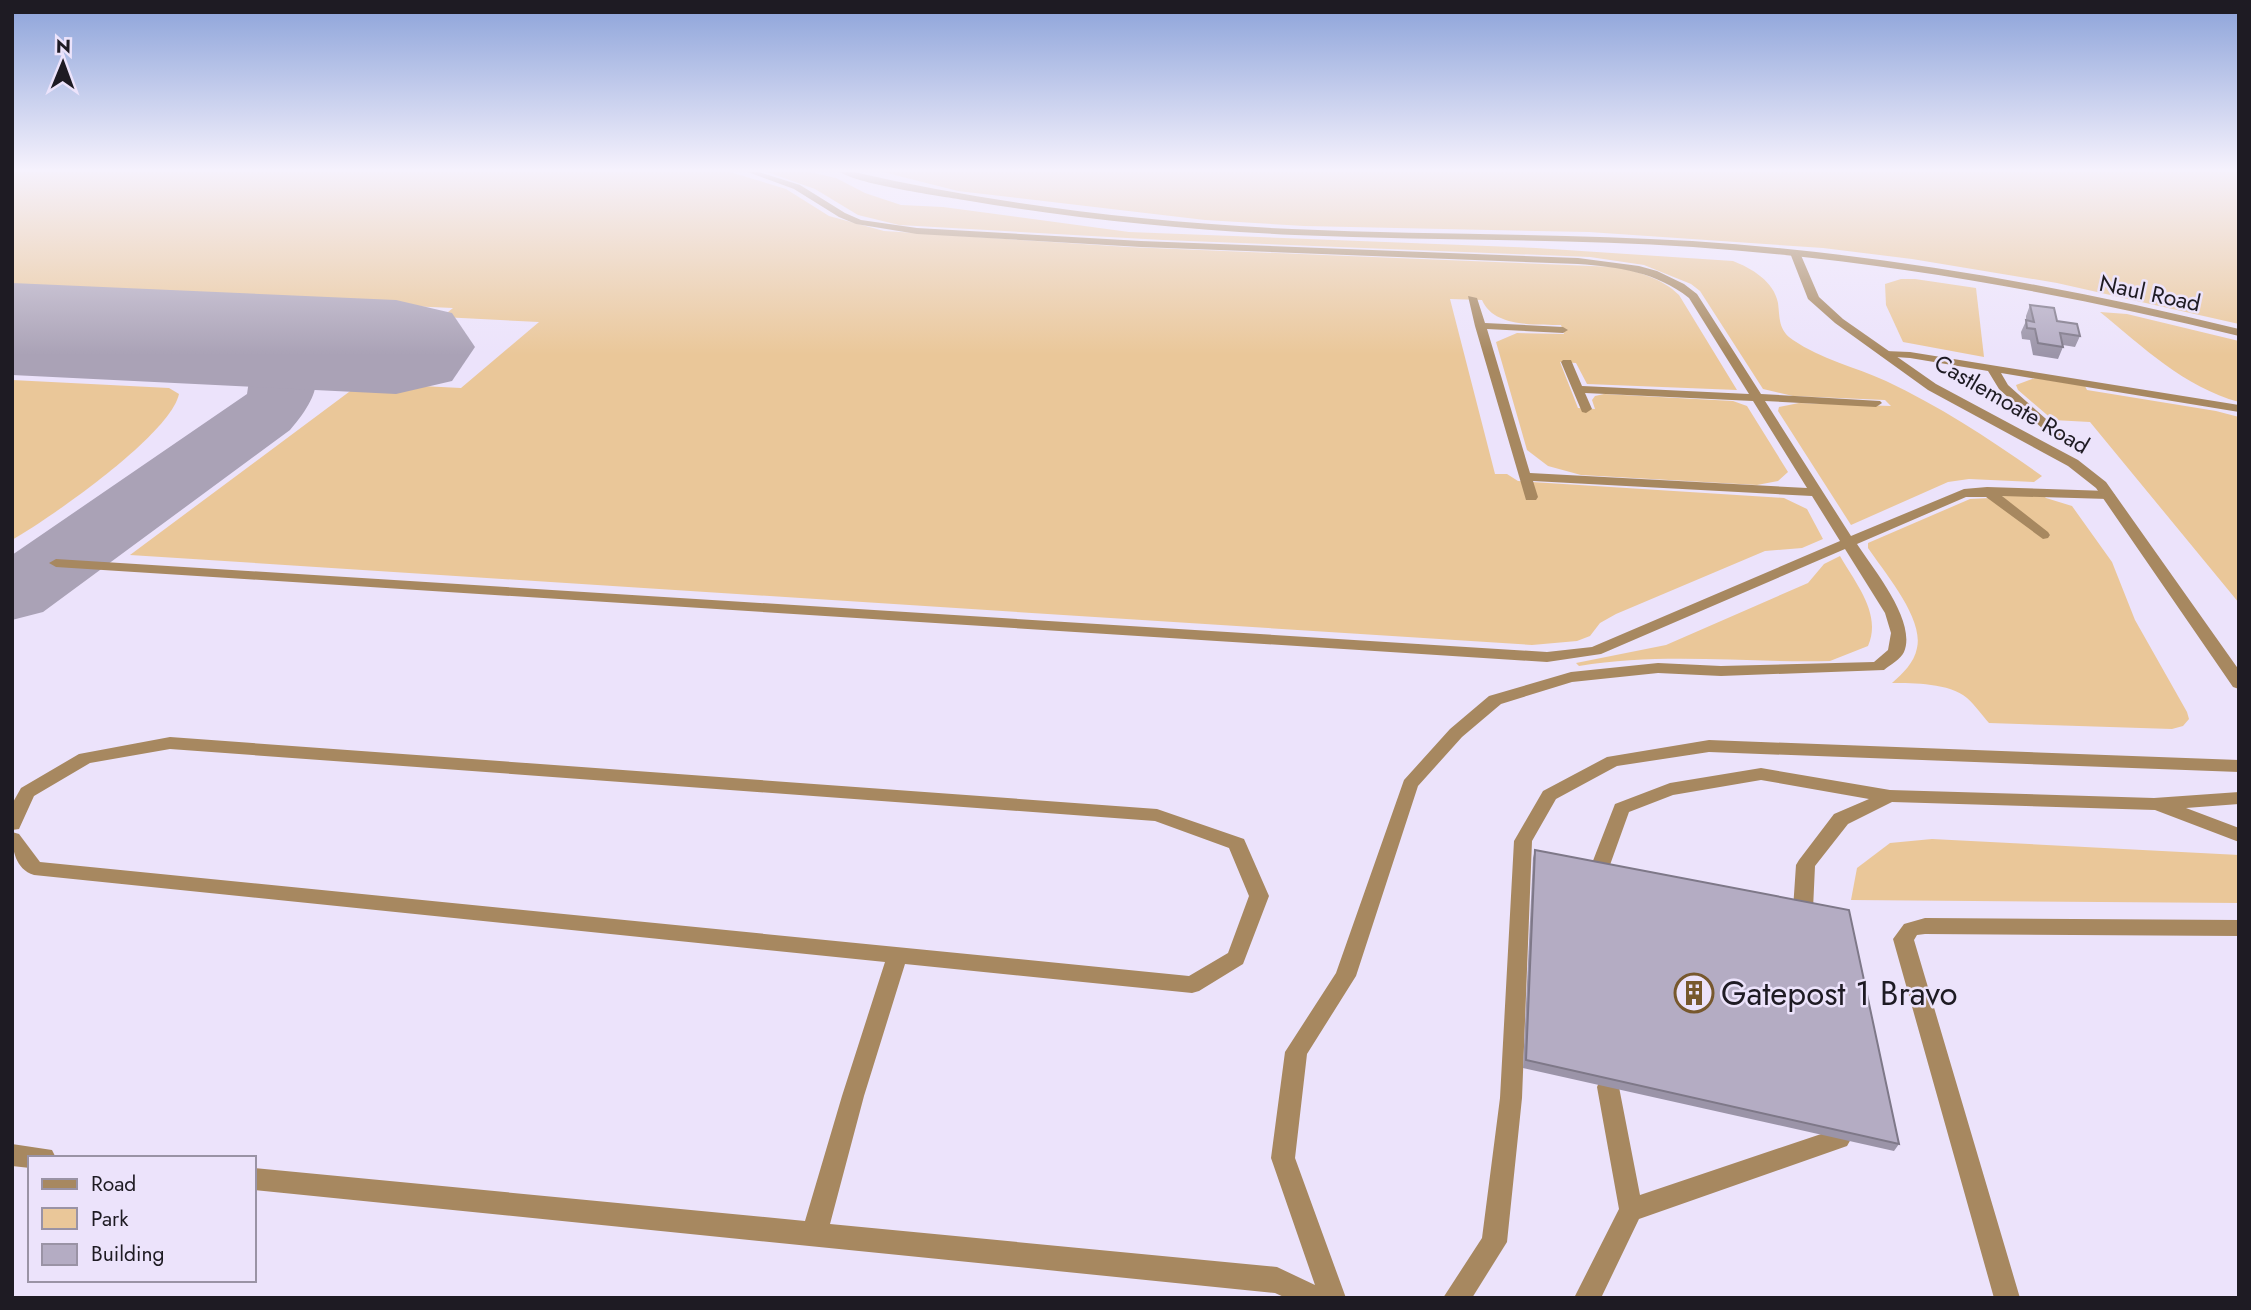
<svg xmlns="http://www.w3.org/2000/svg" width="2251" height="1310" viewBox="0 0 2251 1310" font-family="Jost,sans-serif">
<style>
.green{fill:#eac799}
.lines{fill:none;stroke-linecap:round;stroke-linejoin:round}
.taxiway{fill:#aaa2b6;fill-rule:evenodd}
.runway{fill:#aaa2b6;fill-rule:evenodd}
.service{fill:#a78860;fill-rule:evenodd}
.minor{fill:#a78860;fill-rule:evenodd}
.tertiary{fill:#a78860;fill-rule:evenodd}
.wall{fill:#9b94a8}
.building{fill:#b4acc3;stroke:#7e7888;stroke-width:2}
.labels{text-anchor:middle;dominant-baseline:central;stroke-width:5;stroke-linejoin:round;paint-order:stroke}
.far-street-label{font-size:23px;fill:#1e1b23;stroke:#ece3fb}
.near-poi-label{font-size:33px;fill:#1e1b23;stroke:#ece3fb;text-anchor:start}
</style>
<rect width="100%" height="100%" fill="#ece3fb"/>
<!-- green -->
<g class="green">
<path d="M12 172H730L786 189 829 216 884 231 1128 247 1616 267C1638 272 1662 278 1679 295L1737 390 1587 384 1576 363 1560 362 1578 408 1595 409 1592 400 1595 396 1604 394 1733 401 1747 406 1788 472 1778 481 1757 485 1581 475 1548 466 1527 450 1496 342 1517 333 1564 334 1561 325C1536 324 1494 328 1482 300L1450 299 1495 474H1507L1518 481 1784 498 1807 509 1823 539 1802 548 1765 551 1616 614 1600 623 1590 636 1577 641 1532 645 130 555 361 383 461 388 539 322 442 317 453 308 12 288Z"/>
<path d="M767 172H810L836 178 865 193 901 205 943 207 1129 232 1536 248 1733 261C1751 268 1774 281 1778 303 1780 318 1778 330 1793 340 1821 359 1855 367 1886 381 1941 407 1993 441 2042 476L2034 482 1969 479 1948 482 1851 525 1778 411 1779 407 1799 403 1891 406 1885 400 1793 396 1763 389 1700 291 1691 284 1644 265 1590 257 1163 240 899 225 858 215 815 189Z"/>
<polygon points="883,172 2239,172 2239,324 2057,283 1912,259 1823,248 1589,232 1304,226 1205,220 958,191"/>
<polygon points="1901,279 1915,279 1976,288 1984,357 1903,342 1886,305 1885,284"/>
<path d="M2100 312 2127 314 2239 341V402C2184 387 2143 347 2100 312Z"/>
<polygon points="2035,378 2085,386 2087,390 2216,411 2239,417 2239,603 2090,422 2053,420 2018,390 2016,385"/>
<path d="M12 380 169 388 179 394C170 435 50 518 12 540Z"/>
<path d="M2004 494 2043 495 2046 498 2072 506 2112 562 2135 620 2187 712 2189 719 2183 726 2172 729 1989 723C1982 715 1975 705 1967 698 1949 683 1914 683 1892 683 1903 673 1914 663 1917 648 1924 618 1884 572 1868 548V543L1970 499 1990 498 2041 536 2050 535 2005 500 2002 496Z"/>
<path d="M1840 556C1856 584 1882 614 1868 646L1830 661C1746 663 1663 652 1579 666L1576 663 1666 645 1808 583 1824 564Z"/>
<polygon points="1932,839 2239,855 2239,903 1851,900 1857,868 1890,843"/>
</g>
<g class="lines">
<!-- taxiway -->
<path class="taxiway" d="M225 320C289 336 354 358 290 430L43 612 12 620V555L247 394 250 374 203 352 194 339 203 326Z"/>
<!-- runway -->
<polygon class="runway" points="12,283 396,300 452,313 475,347 452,381 396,394 12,375"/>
<!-- service -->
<g class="service">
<path d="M748 172H759L800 185 845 213 861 220 917 228 1141 241 1578 258 1639 266 1657 271 1684 284 1697 294 1761 394 1880 401 1882 403 1876 407 1765 401 1851 536 1964 489 1987 487 2108 491 2115 495 2108 499 2002 496 2048 532 2050 535 2048 538 2043 539 1986 497H1966L1857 544C1873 569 1917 621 1904 652 1901 659 1890 665 1884 670L1721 676 1658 673 1572 682 1501 704 1462 737 1418 786 1356 976 1307 1054 1295 1158 1346 1298H1286L1275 1293 254 1190V1168L805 1221 842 1096 885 962 34 875C15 869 12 849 12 832L19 834 40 862 1189 976 1228 953 1249 896 1229 848 1155 821 170 749 90 763 34 796 19 829 12 830V804L21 788 79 754 170 737 1157 809 1244 839 1269 896 1243 964 1199 991 1192 993 905 964 864 1096 830 1224 1277 1267 1315 1285 1271 1158 1285 1052 1336 973 1404 780 1450 729 1489 696 1571 672 1658 663 1721 666 1874 662 1888 650 1891 633 1885 613 1845 549 1601 654 1547 662 56 567 49 563 56 559 1547 652 1592 647 1840 541 1812 496 1533 481 1538 497 1536 500H1526L1475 326 1468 296 1477 298 1485 323 1563 327 1568 330 1563 333 1487 329 1530 473 1807 488 1753 401 1585 393 1592 409 1586 413 1582 412 1561 362 1563 360H1571L1582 386 1749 394 1689 298C1656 272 1619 267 1578 264L1141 247 917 234 856 224 839 217 794 189Z"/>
<polygon points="1885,351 1910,352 2239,405 2239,412 2001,373 2008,385 2064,435 2064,441 2056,441 1999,389 1988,371 1910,358 1881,356 1880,354"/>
<polygon points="1709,740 2239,760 2239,772 1709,752 1617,766 1556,799 1532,841 1522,1098 1507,1242 1472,1298 1443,1298 1482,1238 1500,1098 1514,841 1543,791 1607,757"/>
<polygon points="1761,768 1890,790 2154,798 2239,792 2239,804 2186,808 2239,828 2239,842 2155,810 1892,802 1848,824 1815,866 1813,909 1810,914 1803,917 1796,914 1793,909 1796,865 1799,860 1834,814 1869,799 1761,780 1673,795 1629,812 1606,876 1599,878 1592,876 1589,871 1615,804 1670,783"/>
<polygon points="1925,918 2239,920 2239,936 1925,934 1917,935 1914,940 2020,1298 1994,1298 1893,939 1904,924"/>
<polygon points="1608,1077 1616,1080 1619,1087 1640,1195 1839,1128 1847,1132 1851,1139 1847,1146 1639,1219 1601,1298 1574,1298 1619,1209 1597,1087 1600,1080"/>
<polygon points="12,1144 52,1150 56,1158 30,1158 30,1168 12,1166"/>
</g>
<!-- minor -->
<polygon class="minor" points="1795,250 1800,253 1819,297 1843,319 1936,384 2078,460 2106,482 2239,670 2239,689 2233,687 2096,488 2068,466 1928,390 1835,323 1808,299 1790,253"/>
<!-- tertiary -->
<path class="tertiary" d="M840 172H854C998 205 1144 222 1292 229 1425 235 1559 233 1692 241 1877 253 2059 285 2239 329V336C2059 292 1878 260 1693 247 1560 238 1428 241 1295 235 1186 230 1078 219 970 201 941 196 860 185 840 172Z"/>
</g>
<!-- wall -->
<g class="wall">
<polygon points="2030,305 2080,336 2075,347 2063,345 2063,347 2058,359 2033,355 2030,340 2022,339 2021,332 2026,321 2026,316"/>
<polygon points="1535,850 1899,1144 1894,1151 1523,1068 1533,858"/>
</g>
<!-- building -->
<g class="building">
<polygon points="2030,305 2054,308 2057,321 2077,324 2080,336 2060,333 2063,347 2038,343 2035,329 2027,328 2026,320 2034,322"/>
<polygon points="1535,850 1849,910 1899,1144 1526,1060"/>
</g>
<!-- sky -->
<linearGradient id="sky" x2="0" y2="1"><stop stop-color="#8ba2d9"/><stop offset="0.48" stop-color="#f6f2fd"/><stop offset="1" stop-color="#f6f2fd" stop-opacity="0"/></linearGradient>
<rect width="2251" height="355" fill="url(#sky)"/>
<!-- icons -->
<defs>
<symbol id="building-ring" viewBox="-11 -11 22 22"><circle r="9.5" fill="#ece3fb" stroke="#77582d" stroke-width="1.5"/><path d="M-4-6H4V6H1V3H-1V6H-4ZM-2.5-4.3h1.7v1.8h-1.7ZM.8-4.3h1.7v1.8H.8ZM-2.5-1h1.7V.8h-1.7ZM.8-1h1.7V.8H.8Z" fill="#77582d"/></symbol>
</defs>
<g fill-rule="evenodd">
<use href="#building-ring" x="1672" y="971" width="44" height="44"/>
</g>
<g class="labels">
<!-- far-street labels -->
<g class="far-street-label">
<text transform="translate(2150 293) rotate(12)">Naul Road</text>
<text transform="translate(2012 404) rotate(30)">Castlemoate Road</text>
</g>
<!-- near-poi labels -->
<g class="near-poi-label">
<text x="1721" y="993">Gatepost 1 Bravo</text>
</g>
</g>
<!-- border -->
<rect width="2251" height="1310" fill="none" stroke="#1e1b23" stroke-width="28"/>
<!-- legend -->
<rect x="28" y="1156" width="228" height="126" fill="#ece3fb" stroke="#9a93a5" stroke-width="2"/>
<rect x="42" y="1179" width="35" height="10" fill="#a78860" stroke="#9a93a5" stroke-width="2"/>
<text x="91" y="1191" font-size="21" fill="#1e1b23">Road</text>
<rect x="42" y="1208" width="35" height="21" fill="#eac799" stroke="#9a93a5" stroke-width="2"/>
<text x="91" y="1226" font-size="21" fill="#1e1b23">Park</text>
<rect x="42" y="1244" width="35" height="21" fill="#b4acc3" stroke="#9a93a5" stroke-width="2"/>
<text x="91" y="1261" font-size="21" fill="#1e1b23">Building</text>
<!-- north arrow -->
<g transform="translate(63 63) rotate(1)" stroke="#ece3fb" stroke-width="5" paint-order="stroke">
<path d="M0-5L12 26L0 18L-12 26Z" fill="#1e1b23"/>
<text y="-10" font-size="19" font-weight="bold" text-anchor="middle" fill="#1e1b23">N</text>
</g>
</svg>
